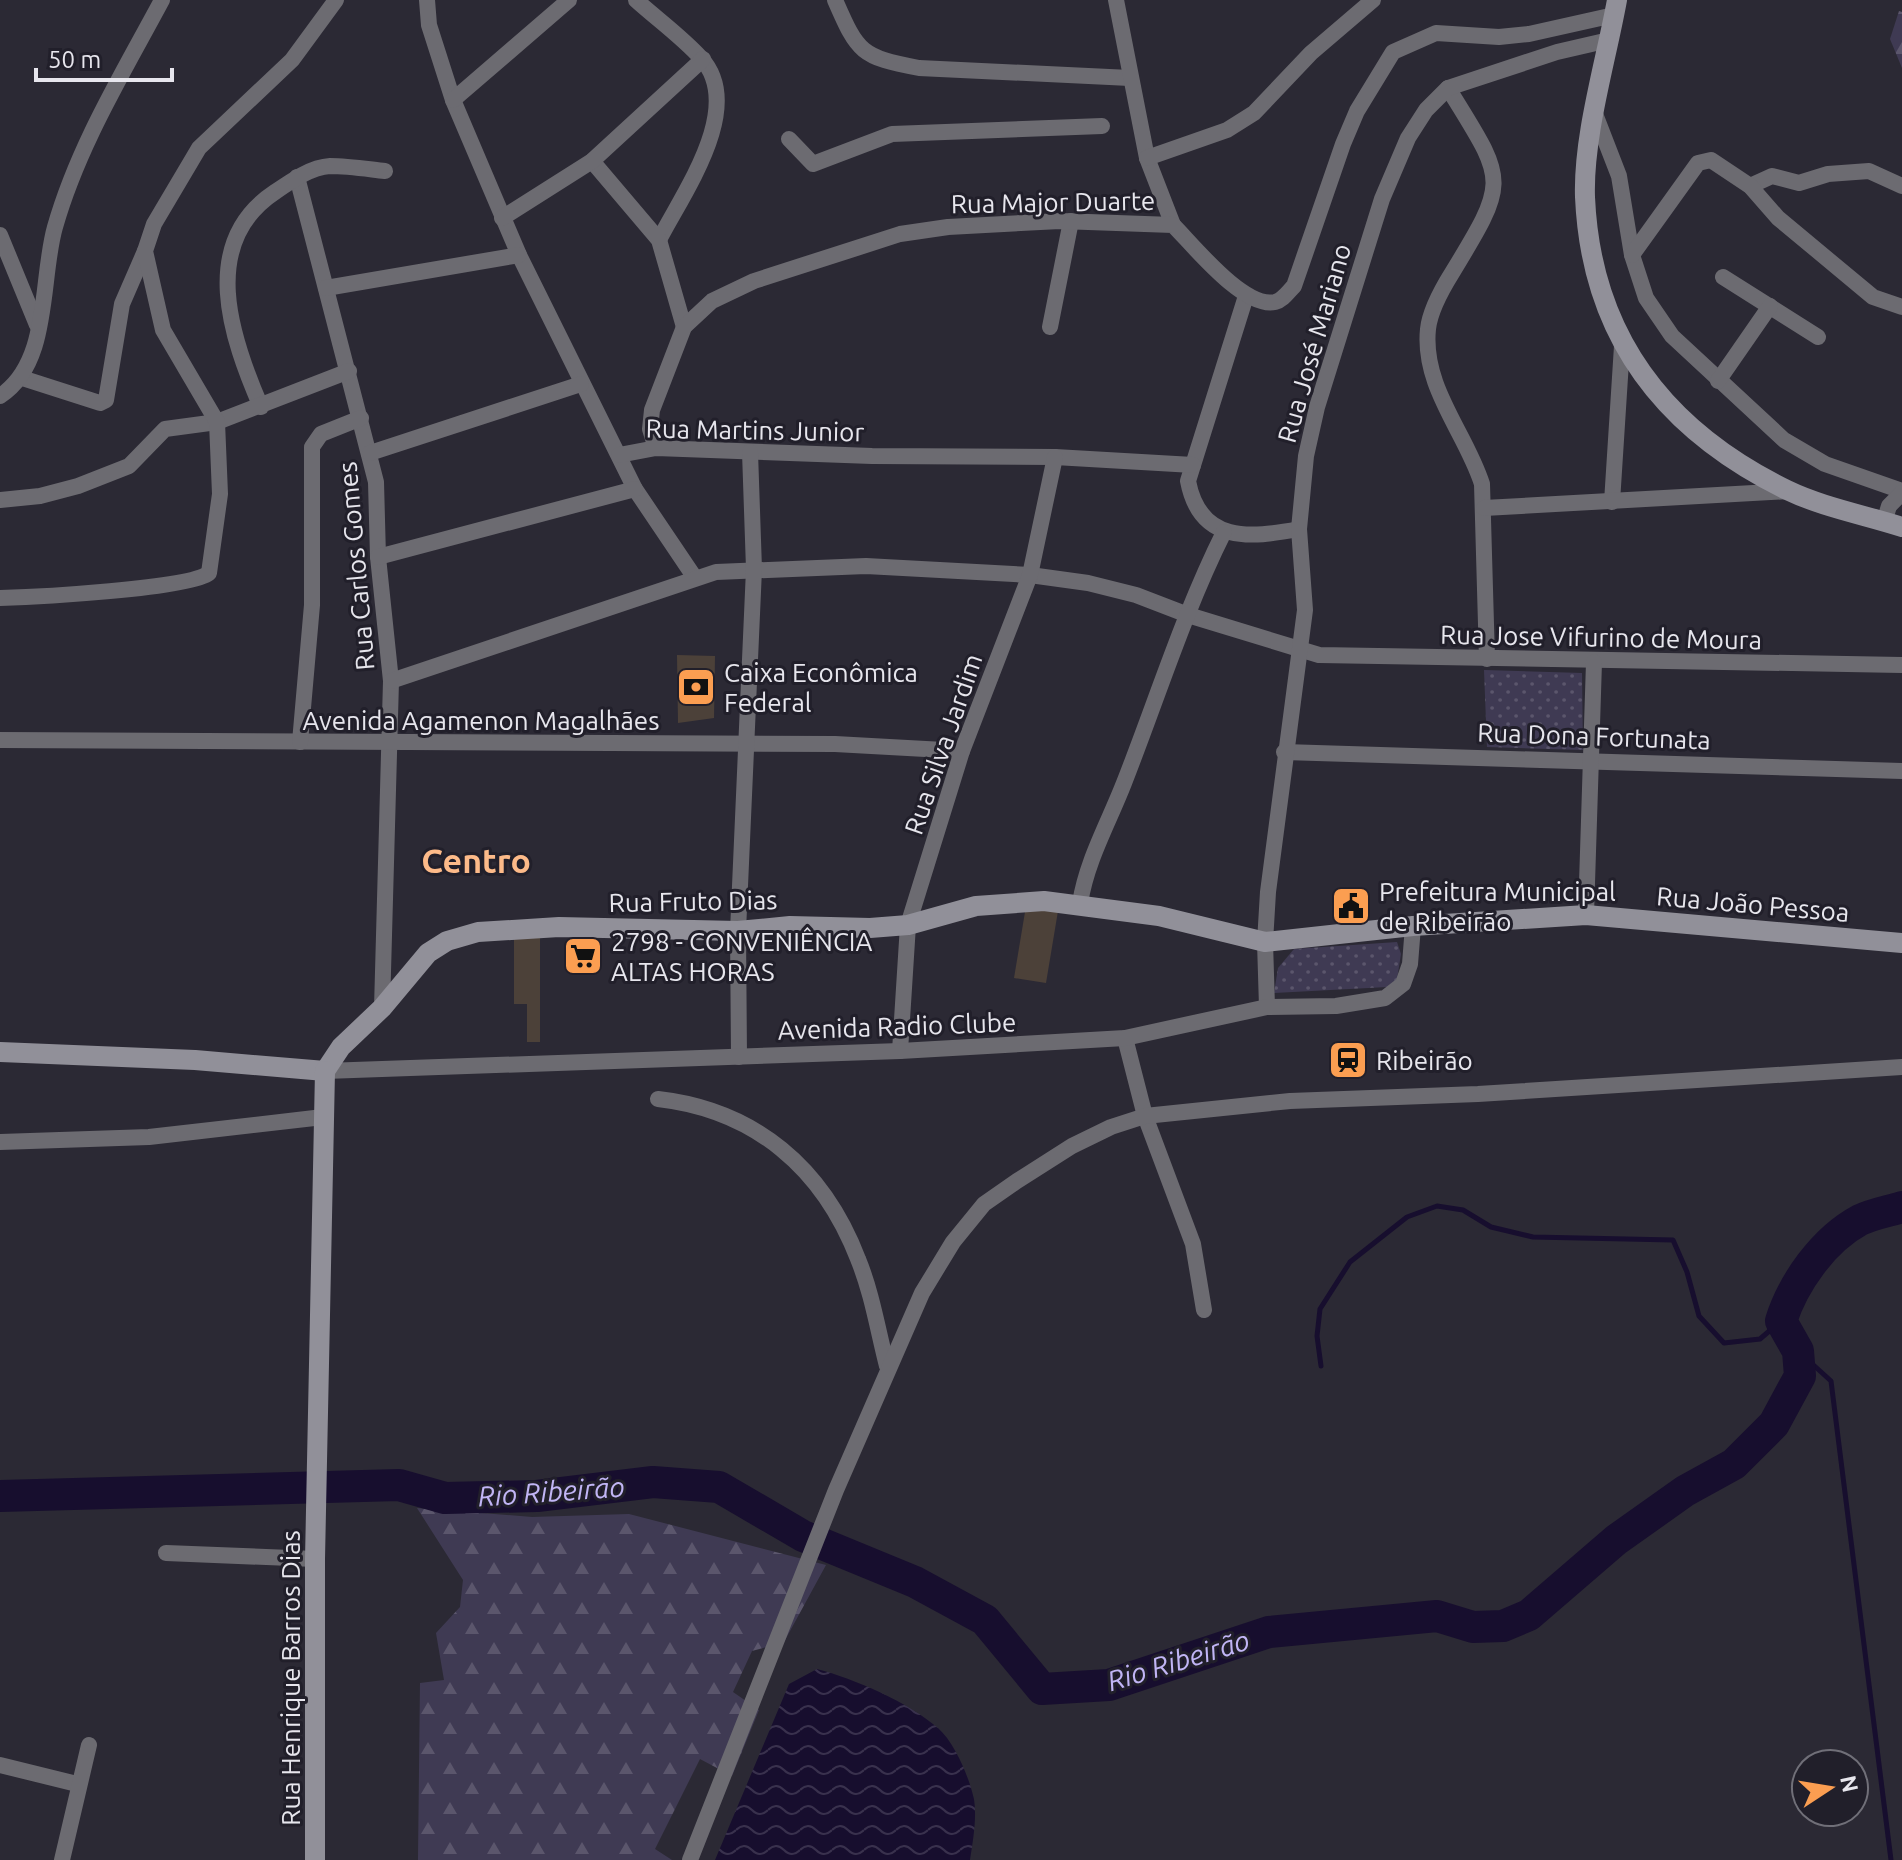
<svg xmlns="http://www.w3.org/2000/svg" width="1902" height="1860" viewBox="0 0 1902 1860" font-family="Ubuntu,sans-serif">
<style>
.forest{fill:url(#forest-firs)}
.park{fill:url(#park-dots)}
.water{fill:url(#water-waves)}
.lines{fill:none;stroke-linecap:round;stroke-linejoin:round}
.stream{stroke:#170e2e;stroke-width:5}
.river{stroke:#170e2e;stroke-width:32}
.building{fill:#4c4139}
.street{stroke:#6c6b71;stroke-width:16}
.secondary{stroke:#919099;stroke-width:20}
.labels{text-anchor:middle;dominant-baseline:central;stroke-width:6;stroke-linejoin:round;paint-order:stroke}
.street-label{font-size:26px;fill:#e7e6ed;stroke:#211f2a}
.poi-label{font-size:26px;fill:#e7e6ed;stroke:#211f2a;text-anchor:start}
.water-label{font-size:28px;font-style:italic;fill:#c1b5f5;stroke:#211f2a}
.district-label{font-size:34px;font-weight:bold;fill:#fcba89;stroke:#211f2a}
</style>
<defs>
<pattern id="forest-firs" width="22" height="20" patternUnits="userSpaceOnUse" patternTransform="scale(2)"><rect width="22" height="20" fill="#3f3a53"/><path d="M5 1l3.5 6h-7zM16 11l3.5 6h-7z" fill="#5b566c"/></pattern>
<pattern id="park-dots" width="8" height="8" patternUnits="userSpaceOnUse" patternTransform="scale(2)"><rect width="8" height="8" fill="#3f3a53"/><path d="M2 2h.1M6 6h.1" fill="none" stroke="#5b566c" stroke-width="1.8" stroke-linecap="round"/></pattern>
<pattern id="water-waves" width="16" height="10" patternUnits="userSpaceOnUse" patternTransform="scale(2)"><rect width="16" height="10" fill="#170e2e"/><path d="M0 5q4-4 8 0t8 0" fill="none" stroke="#39314d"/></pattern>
</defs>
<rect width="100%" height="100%" fill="#2b2934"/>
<!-- forest -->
<g class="forest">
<polygon points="1899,11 1902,12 1902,68 1890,39"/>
<polygon points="417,1508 532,1517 629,1514 826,1565 784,1642 752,1651 733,1692 759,1710 732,1776 700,1759 655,1849 672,1860 418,1860 420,1683 444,1680 436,1633 460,1607 463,1580"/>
</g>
<!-- park -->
<g class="park">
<polygon points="1484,670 1582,673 1583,750 1487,747"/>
<polygon points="1397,942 1401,954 1397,979 1387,987 1274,993 1278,968 1294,949"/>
</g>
<!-- water -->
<path class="water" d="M817 1669C855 1679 908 1702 938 1728 955 1743 969 1777 974 1799 977 1818 973 1841 970 1860H715L789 1684Z"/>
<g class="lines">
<!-- stream -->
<g class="stream">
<polyline points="1798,1351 1831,1381 1891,1860"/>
<polyline points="1321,1366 1317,1336 1320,1309 1350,1262 1407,1217 1437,1206 1463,1210 1491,1227 1533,1237 1673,1240 1687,1272 1699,1316 1724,1343 1760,1339 1781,1321"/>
</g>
<!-- river -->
<path class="river" d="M0 1496 399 1485 445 1498 537 1496 653 1482 719 1487 803 1536 915 1582 985 1620 1042 1689 1109 1685 1269 1632 1437 1616 1473 1627 1503 1626 1529 1615 1616 1540 1685 1491 1734 1464 1774 1424 1800 1376 1798 1351 1781 1321C1793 1283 1823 1240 1860 1220 1872 1214 1889 1211 1902 1207"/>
</g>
<!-- building -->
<g class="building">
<polygon points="677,655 715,656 714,718 678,723"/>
<polygon points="1026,906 1058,911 1046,983 1014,978"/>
<polygon points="514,933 540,933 540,1042 527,1042 527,1004 514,1004"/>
</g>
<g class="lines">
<!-- street -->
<g class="street">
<polyline points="427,0 429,25 453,100 519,255 635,489 695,578"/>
<path d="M636 0C657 19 682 37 701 58 746 107 683 193 659 240"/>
<path d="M835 0C858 53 861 57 919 68L1130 78"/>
<polyline points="1116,0 1147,158 1173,225"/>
<path d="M1448 88C1506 182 1510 178 1452 273 1442 289 1430 310 1428 329 1422 387 1466 433 1482 484L1487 659"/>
<polyline points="453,100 569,0"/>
<polyline points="1595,114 1619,176 1632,255 1646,298 1672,336 1784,440 1825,464 1902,491"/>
<polyline points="789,139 813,164 892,134 1102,126"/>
<polyline points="1147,158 1227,130 1254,113 1311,53 1373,0"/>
<polyline points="592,161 659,240 684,327"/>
<polyline points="297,177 376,482 378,557 391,681 382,1008"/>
<polyline points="1750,186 1772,176 1799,183 1828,174 1869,171 1902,186"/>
<polyline points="502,218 592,161 703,59"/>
<polyline points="0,235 37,325"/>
<polyline points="1632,255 1698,163 1711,160 1750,186 1778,218 1873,297 1902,307"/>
<polyline points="1723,277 1818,337"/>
<polyline points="326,288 519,255"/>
<path d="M1246 296 1188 481C1200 544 1250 538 1299 529"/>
<polyline points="1050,327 1071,221"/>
<polyline points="22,378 100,403 106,400 122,304 145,251"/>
<polyline points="1718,381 1770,306"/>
<path d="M0 396C51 363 40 279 55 227 78 146 123 73 162 0"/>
<path d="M261 407C231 338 198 243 275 192 291 181 311 167 330 166 348 166 367 169 385 171"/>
<path d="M656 448 650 429 652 410 684 327 712 301 754 281 900 234 948 227 1060 221 1173 225C1193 245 1244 309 1275 302 1283 300 1288 292 1294 286L1343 144 1357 111 1393 52 1436 33 1499 37 1529 34 1614 15"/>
<polyline points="370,453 581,384"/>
<polyline points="619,455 656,448 872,456 1055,457 1193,465"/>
<polyline points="0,500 40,496 78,486 129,466 165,429 217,422 349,371"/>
<polyline points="1612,502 1622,346"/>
<polyline points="1484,508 1789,491"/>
<polyline points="1884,522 1889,506 1902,493"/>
<polyline points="378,557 635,489"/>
<path d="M0 598C34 597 189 589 209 573L220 494 217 422 163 330 145 251 154 224 199 148 292 60 336 0"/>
<polyline points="391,681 716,572 866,566 1030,575 1088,583 1136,595 1188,615 1319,655 1902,665"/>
<polyline points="0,740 835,744 962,751"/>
<polyline points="300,742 312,605 312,447 321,434 361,418"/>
<polyline points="1284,752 1902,771"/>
<path d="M1080 903C1087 860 1108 824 1124 783 1157 699 1184 612 1224 532"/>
<polyline points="1586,915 1594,662"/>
<polyline points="1267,1007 1265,942 1268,892 1305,610 1299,529 1306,456 1317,407 1382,199 1408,138 1426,110 1448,88 1557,52 1609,40"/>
<polyline points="1125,1038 1145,1116 1193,1244 1204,1310"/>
<polyline points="900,1051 908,925 962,751 1030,575 1055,457"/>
<polyline points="739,1057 738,931 754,569 750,452"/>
<polyline points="325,1071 900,1051 1125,1038 1267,1007 1336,1006 1385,998 1403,984 1410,964 1413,926"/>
<path d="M658 1099C755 1110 823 1168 858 1259 872 1293 878 1331 887 1366"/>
<polyline points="0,1142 149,1137 323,1117"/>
<polyline points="166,1553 315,1559"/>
<polyline points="0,1765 77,1784"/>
<polyline points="62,1860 89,1745"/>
<polyline points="690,1860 836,1490 922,1293 953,1242 984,1204 1017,1181 1072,1146 1111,1127 1145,1116 1290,1101 1478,1094 1902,1067"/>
</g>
<!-- secondary -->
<g class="secondary">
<path d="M1617 0C1606 61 1583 136 1585 197 1591 336 1664 430 1787 490 1822 507 1865 515 1902 527"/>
<polyline points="0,1052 195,1060 325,1071"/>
<polyline points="325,1071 341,1047 382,1008 428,953 447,941 478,932 559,927 738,931 790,926 870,928 908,925 976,906 1044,901 1159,916 1265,942 1413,926 1586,915 1902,943"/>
<polyline points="315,1860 315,1559 325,1071"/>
</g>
</g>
<!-- icons -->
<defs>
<symbol id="bank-square" viewBox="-11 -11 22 22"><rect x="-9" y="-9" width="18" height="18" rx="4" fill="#fb9e51" stroke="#211f2a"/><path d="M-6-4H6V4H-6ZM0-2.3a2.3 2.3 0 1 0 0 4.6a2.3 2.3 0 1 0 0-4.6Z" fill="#111"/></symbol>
<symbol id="civic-square" viewBox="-11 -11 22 22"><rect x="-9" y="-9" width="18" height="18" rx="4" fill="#fb9e51" stroke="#211f2a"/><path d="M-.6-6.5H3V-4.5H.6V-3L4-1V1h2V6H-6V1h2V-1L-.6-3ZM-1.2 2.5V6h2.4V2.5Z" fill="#111"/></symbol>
<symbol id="supermarket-square" viewBox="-11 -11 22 22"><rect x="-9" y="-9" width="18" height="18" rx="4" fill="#fb9e51" stroke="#211f2a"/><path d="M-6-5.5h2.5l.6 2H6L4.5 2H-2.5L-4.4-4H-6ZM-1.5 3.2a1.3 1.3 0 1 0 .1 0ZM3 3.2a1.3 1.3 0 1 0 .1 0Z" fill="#111"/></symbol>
<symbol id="station-square" viewBox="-11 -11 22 22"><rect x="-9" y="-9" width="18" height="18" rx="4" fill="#fb9e51" stroke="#211f2a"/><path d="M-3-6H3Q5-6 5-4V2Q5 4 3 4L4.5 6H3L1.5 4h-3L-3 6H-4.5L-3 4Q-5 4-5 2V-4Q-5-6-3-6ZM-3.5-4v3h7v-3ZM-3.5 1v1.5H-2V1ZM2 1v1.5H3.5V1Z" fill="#111"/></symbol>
</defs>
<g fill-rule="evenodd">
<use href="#bank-square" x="674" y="665" width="44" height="44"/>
<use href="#civic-square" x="1329" y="884" width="44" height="44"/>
<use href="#supermarket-square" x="561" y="934" width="44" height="44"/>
<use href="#station-square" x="1326" y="1038" width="44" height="44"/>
</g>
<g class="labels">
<!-- street labels -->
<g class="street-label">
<text transform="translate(1053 202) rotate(-1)">Rua Major Duarte</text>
<text transform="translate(1314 343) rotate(-74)">Rua José Mariano</text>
<text transform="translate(755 430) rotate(1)">Rua Martins Junior</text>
<text transform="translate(356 566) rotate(-95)">Rua Carlos Gomes</text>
<text transform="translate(1601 637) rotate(1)">Rua Jose Vifurino de Moura</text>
<text x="481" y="720">Avenida Agamenon Magalhães</text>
<text transform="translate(1594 736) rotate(2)">Rua Dona Fortunata</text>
<text transform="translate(943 744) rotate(-71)">Rua Silva Jardim</text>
<text transform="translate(693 901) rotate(-1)">Rua Fruto Dias</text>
<text transform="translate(1753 904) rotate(5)">Rua João Pessoa</text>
<text transform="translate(897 1026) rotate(-2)">Avenida Radio Clube</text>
<text transform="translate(290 1678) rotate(-90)">Rua Henrique Barros Dias</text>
</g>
<!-- poi labels -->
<g class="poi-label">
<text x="724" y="672">Caixa Econômica<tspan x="724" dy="30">Federal</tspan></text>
<text x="1379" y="891">Prefeitura Municipal<tspan x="1379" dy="30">de Ribeirão</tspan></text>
<text x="611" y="941">2798 - CONVENIÊNCIA<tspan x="611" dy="30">ALTAS HORAS</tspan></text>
<text x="1376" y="1060">Ribeirão</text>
</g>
<!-- water labels -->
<g class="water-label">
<text transform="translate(551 1491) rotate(-4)">Rio Ribeirão</text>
<text transform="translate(1178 1660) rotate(-17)">Rio Ribeirão</text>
</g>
<!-- district labels -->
<g class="district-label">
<text x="476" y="860">Centro</text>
</g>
</g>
<!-- north arrow -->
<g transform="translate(1830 1788) rotate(78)"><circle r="38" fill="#211f2a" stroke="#706f78" stroke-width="2"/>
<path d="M0-6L14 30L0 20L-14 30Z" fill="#fb9e51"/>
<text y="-12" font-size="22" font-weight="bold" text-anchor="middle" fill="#e7e6ed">N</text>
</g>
<!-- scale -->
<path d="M36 68v12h136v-12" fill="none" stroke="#e7e6ed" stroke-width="4"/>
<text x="48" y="68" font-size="24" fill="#e7e6ed" stroke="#211f2a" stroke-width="6" paint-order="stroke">50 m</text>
</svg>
